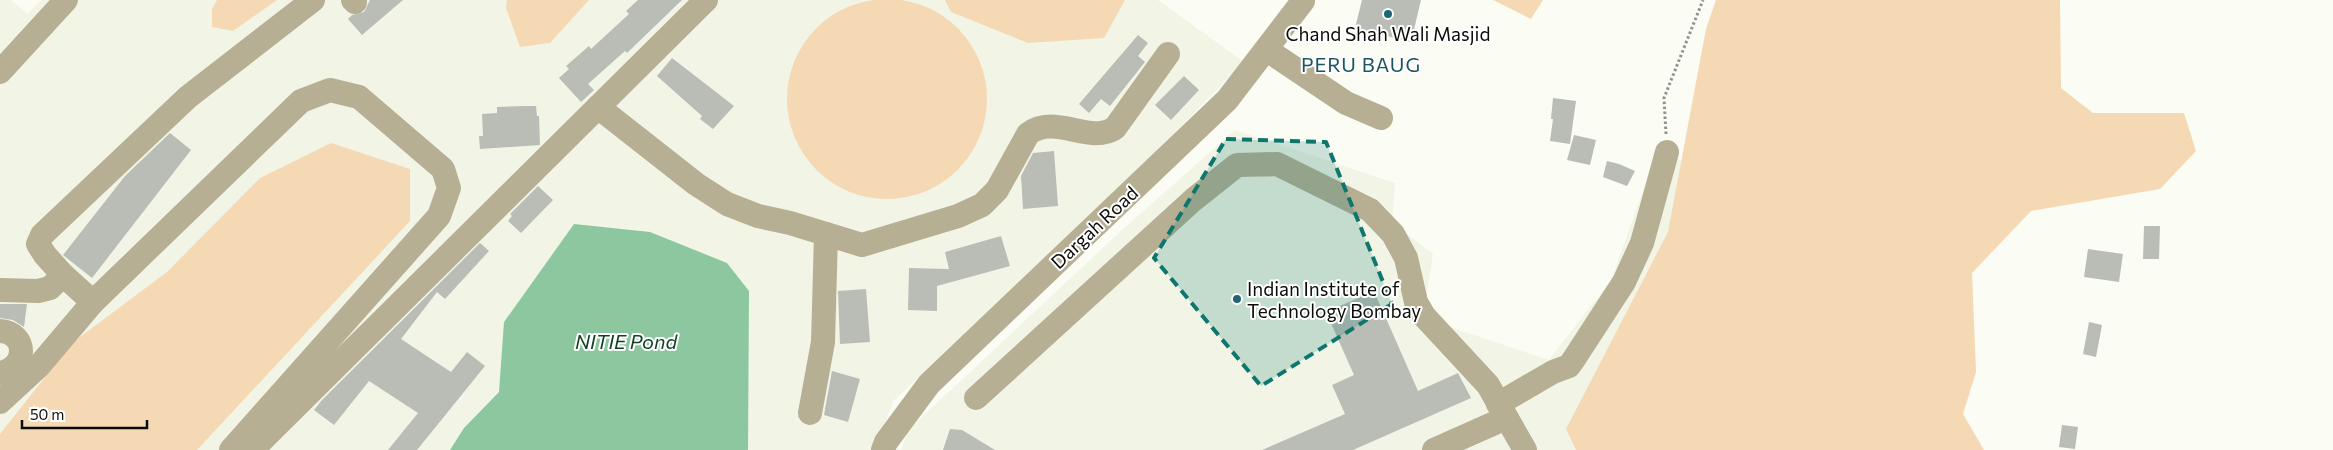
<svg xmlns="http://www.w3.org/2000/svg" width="2333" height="450" viewBox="0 0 2333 450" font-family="Commissioner,sans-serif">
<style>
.built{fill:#f2f5e5}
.green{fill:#f4d9b4}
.water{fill:#8dc79f}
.building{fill:#b9bdb6}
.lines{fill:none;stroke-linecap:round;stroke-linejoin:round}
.path{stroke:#91928c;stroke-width:3;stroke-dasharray:2.5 2.5;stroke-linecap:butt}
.minor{stroke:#b6af94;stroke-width:24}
.marked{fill:#0f766e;fill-opacity:0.2;stroke:#0f766e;stroke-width:4;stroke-dasharray:10 6;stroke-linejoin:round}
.poi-dot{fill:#1e6674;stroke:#fff;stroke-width:2}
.labels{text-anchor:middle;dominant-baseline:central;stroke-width:4;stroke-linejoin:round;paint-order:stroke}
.poi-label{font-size:19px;fill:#0b0c09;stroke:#fff}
.street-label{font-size:19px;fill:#0b0c09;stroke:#fff}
.neighbourhood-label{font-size:20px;letter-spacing:1px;fill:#1c5560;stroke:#fff}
.water-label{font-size:20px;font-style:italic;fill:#144025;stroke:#fff}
</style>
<rect width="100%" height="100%" fill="#fbfcf4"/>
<!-- built -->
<g class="built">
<polygon points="0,0 11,0 27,14 41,0 1158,0 1244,62 1073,237 894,400 874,450 0,450"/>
<polygon points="1235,130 1395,183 1392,222 1433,254 1423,318 1549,360 1611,280 1661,141 1965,450 901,450 908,430 1122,230"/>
</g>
<!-- green -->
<g class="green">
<circle cx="887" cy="99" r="100"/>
<polygon points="217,0 277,0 233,31 212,27 212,9"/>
<polygon points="507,0 589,0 550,43 520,47 506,8"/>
<polygon points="945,0 1125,0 1104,38 1028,43 951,12"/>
<polygon points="1493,0 1543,0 1531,19"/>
<polygon points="1716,0 2060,0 2061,88 2093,113 2184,113 2196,151 2160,189 2031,211 1972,273 1976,372 1963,414 1984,450 1576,450 1566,429 1668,232 1706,29"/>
<polygon points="331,143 410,169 410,221 197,450 0,450 0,434 72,343 167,272 260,178"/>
</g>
<!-- water -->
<polygon class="water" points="574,224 650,232 727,263 749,291 748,450 450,450 464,428 499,392 504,322"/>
<!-- building -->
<g class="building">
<polygon points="370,0 403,0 362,35 348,19 352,15 364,12"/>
<polygon points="638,0 682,0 627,53 625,51 588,84 594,90 581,102 559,78 569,69 566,66 589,46 591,49 629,14 626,11"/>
<polygon points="1362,0 1421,0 1411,42 1355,28"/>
<polygon points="1138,35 1148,43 1138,56 1145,62 1110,106 1101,99 1089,113 1079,104"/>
<polygon points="672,58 734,106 713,129 700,119 702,116 657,76"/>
<polygon points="1184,76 1199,90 1171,120 1155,105"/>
<polygon points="1553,98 1576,101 1570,144 1550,141 1553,119 1551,119"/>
<polygon points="526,106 536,106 537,116 539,116 540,145 480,149 479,136 483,136 482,114 497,113 497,107"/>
<polygon points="170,133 191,150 92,278 63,255 125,176"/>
<polygon points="1574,135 1596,140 1590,165 1567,160"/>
<polygon points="1054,151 1058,206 1023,209 1021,176 1033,153"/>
<polygon points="1607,161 1619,164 1635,171 1627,186 1603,177"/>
<polygon points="538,186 553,200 521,233 508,221 512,216 510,214"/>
<polygon points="2144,226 2160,226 2159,259 2143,259"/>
<polygon points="1001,236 1010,266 937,286 937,311 908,310 909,268 949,269 945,252"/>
<polygon points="480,243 489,251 445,299 437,292 401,339 451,372 467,352 485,366 417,450 388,450 418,413 369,381 334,425 314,410 322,400"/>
<polygon points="2088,249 2123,254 2119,282 2084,277"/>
<polygon points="866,289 870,342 840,344 838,291"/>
<polygon points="1374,291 1418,391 1458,373 1471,398 1353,450 1262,450 1345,414 1332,385 1354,375 1326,312"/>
<polygon points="0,304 27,304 24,327 13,320 0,318"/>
<polygon points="2089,322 2102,325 2096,357 2083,354"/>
<polygon points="832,371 860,379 848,422 824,415"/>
<polygon points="2062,425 2078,427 2075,449 2059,447"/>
<polygon points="950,429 962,430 995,450 943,450"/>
</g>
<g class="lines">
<!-- path -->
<polyline class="path" points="1666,134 1664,98 1703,0"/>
<!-- minor -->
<g class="minor">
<polyline points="353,0 355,2"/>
<polyline points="1267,50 1346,103 1381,118"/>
<polyline points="0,72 66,0"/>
<path d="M598 107 696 184 727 204 758 216 790 223 862 245 958 216 982 205 997 190 1028 134C1055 113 1090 145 1115 128L1168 54"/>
<polyline points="0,290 38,291 50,288 63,275"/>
<polyline points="93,302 63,275 45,255 38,244 42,235 188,97 313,0"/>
<path d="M0 331C28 333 28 368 0 373"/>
<polyline points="976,398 1193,200 1237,165 1277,164 1370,210 1393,234 1406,258 1416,302 1424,316 1488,385 1525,450"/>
<polyline points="0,402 38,367 93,302 301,101 330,90 359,97 443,169 449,188 439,216 231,450"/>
<polyline points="1498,404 1553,372 1569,366 1574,359 1624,282 1642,243 1667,152"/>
<polyline points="810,413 823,342 826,234"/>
<polyline points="257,445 706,0"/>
<polyline points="883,450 886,442 929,384 1227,100 1303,1"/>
<polyline points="1434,450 1506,418"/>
</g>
</g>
<!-- marked area -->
<path class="marked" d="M1226 139 1326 142 1392 304 1261 386 1154 258Z"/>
<!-- markers -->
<g class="poi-dot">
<circle cx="1388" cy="14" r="5"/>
<circle cx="1237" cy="299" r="5"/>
</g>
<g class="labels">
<!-- poi labels -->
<g class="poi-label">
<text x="1388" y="33">Chand Shah Wali Masjid</text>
<text x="1247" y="288" text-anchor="start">Indian Institute of<tspan x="1247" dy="22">Technology Bombay</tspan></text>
</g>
<!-- street labels -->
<g class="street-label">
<text transform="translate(1094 227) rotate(-43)">Dargah Road</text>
</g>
<!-- neighbourhood labels -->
<g class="neighbourhood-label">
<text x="1361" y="64">PERU BAUG</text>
</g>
<!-- water labels -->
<g class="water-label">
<text x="626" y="341">NITIE Pond</text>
</g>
</g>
<!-- scale -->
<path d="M22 420v8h125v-8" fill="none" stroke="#0b0c09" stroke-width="2.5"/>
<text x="30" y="420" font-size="15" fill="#0b0c09" stroke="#ffffff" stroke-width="4" paint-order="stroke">50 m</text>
</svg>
